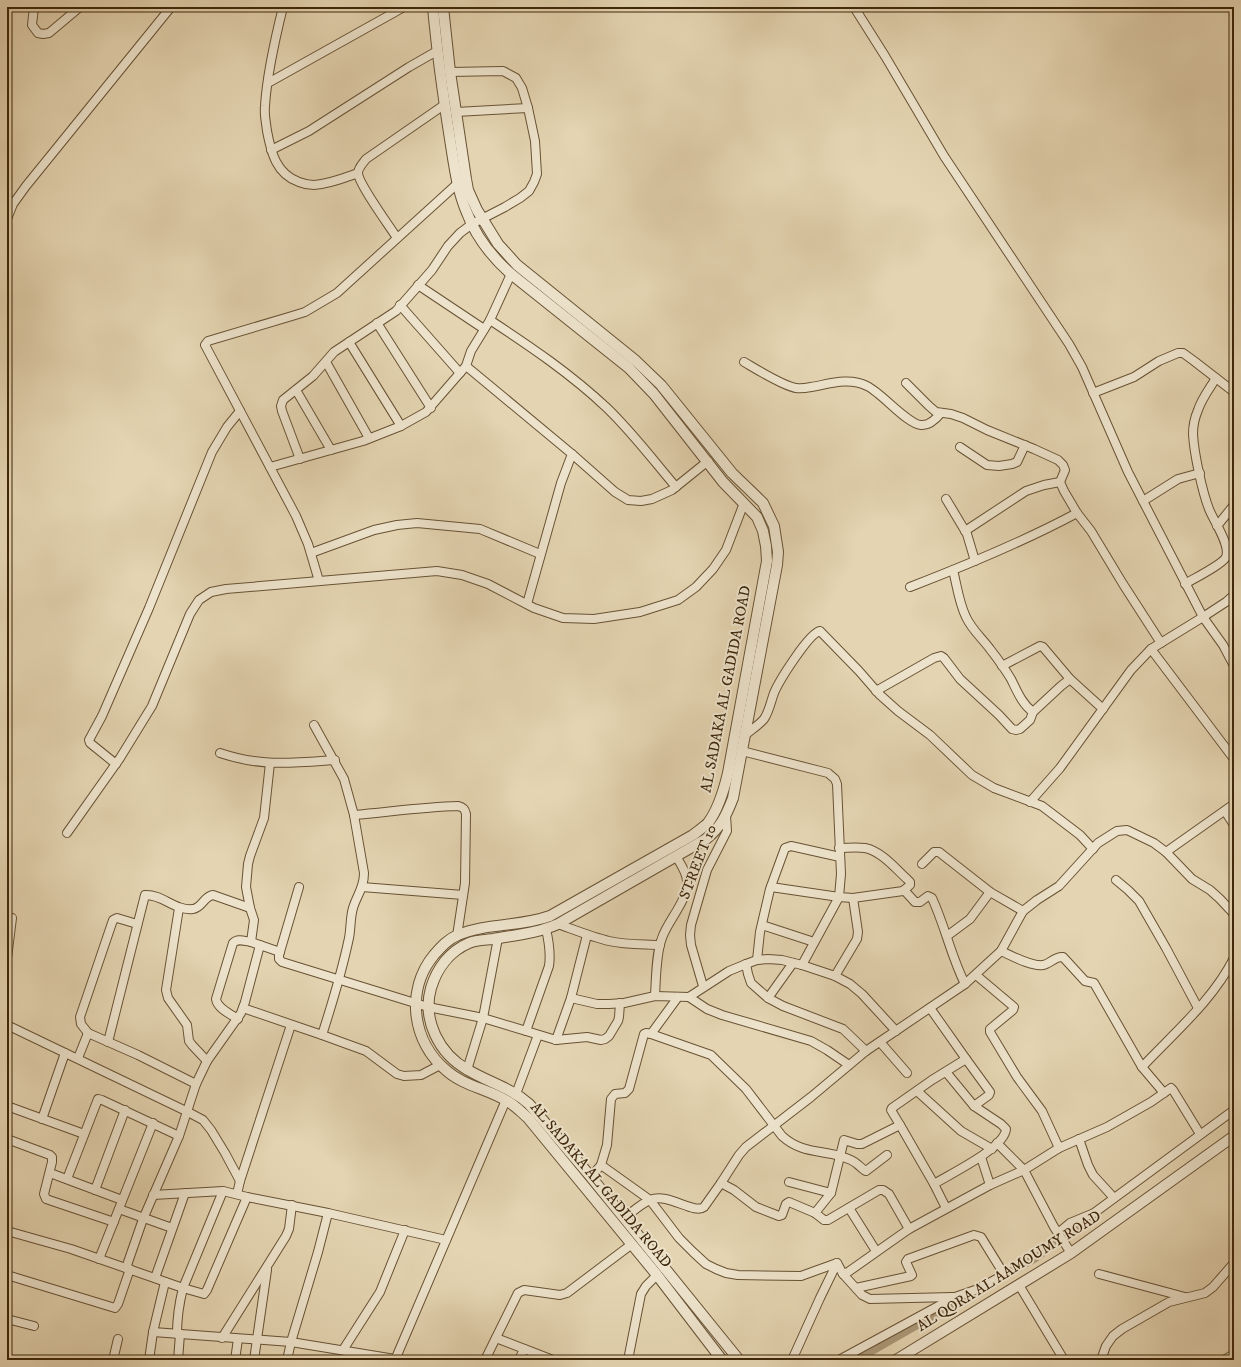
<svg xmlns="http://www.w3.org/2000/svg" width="1241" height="1367" viewBox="0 0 1241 1367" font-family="'IM FELL DW Pica',serif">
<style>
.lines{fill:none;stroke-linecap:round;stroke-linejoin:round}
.canal{stroke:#ac9979;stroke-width:8}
.minor-casing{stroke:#685234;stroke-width:10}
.tertiary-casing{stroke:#685234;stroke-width:12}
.minor{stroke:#ede3cc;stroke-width:8}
.tertiary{stroke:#ede3cc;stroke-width:10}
.labels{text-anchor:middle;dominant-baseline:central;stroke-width:4;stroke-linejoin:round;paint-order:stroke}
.street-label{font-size:15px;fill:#3e270b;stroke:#ede3cc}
</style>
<rect width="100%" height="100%" fill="#e4d4b1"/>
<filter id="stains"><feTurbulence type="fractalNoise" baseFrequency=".005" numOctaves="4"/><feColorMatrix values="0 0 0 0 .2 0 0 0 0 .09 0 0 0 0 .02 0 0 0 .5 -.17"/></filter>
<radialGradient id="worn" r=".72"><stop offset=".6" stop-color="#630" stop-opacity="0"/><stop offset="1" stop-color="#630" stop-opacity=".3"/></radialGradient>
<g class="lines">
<!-- canal -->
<g class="canal">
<polyline points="995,1280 1034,1259 1096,1214"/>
<polyline points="856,1360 975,1292"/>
</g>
<defs>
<g id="minor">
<polyline points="34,7 32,25 38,33 43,34 49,33 80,7"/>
<path d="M283 7C275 39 267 73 265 106 264 115 266 122 267 131 271 152 276 174 299 182 304 184 309 185 314 185 330 184 344 178 358 173"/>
<polyline points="854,7 885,56 944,156 1069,344 1082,367 1128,472 1203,617 1223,645 1234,666"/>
<polyline points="268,83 404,7"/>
<polyline points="456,112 528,108"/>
<polyline points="271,150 309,131 409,67 437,51"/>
<polyline points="7,219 13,204 26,186 171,7"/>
<path d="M397 238C390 227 358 183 358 173 358 168 363 163 366 159L444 105"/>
<polyline points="418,285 484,329"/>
<polyline points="400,305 460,373"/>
<path d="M490 320C531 347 571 374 607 408 632 432 653 460 676 487"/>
<polyline points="377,323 431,408"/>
<polyline points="349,342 401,426"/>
<polyline points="326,362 369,438"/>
<path d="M744 362C756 369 783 386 796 388 801 389 806 388 811 387 829 384 849 377 867 386 882 393 907 424 921 425 929 426 936 419 941 413"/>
<polyline points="466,366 572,454 615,492 628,500 641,501 652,499 672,490 708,461"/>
<polyline points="906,383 929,406 936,412 951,414 963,418 987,430 1034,449 1058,460 1063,465 1065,470 1060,482 1064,491 1077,513 1091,531 1123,584 1161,643"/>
<polyline points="296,390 331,450"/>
<polyline points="1093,393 1134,377 1159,361 1178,353 1183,353 1194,361 1234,392"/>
<polyline points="960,447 987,465 999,466 1012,464 1017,462 1025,445"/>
<polyline points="300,459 282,411 281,406 283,400 313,376 334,352 396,311 432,270 448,246 460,233 472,224 505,207 520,198 529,191 534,182 537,174 535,141 528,108 522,88 516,78 503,71 450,72"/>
<polyline points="270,467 363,441 401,426 426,412 466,366 471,351 490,320 511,274"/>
<polyline points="946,499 967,534 975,561"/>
<polyline points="1143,501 1178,479 1200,473"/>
<polyline points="1217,526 1234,505"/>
<polyline points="965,531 1026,491 1044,485 1060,482"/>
<polyline points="311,553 374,530 397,525 417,523 480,529 540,554"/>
<path d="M953 570C957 586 959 603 966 617 972 630 982 638 990 649 997 658 1005 669 1011 679 1017 691 1022 704 1033 712L1061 686 1070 679"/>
<polyline points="319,581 308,544 296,516 205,345 208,341 292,316 305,312 337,293 457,184"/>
<path d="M1185 584C1193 579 1223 564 1226 557 1231 545 1213 520 1209 509 1202 491 1194 453 1193 434 1193 426 1195 417 1198 410 1202 398 1210 388 1216 378"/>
<path d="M910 587C967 565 1023 542 1077 513"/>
<polyline points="527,604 561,483 572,454"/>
<polyline points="1151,649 1234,759"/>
<polyline points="1002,666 1040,646 1043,647 1070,679 1103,709"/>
<polyline points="876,691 934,658 941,656 944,658 960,679 999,715 1012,729 1016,730 1020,729 1030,720 1033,712"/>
<path d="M745 735C751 730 759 725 764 719 769 712 771 701 774 693 779 681 809 633 820 631L859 671 879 694 898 711 930 735 972 775 994 788 1042 806 1080 835 1093 849"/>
<polyline points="742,751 828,773 835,779 837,784 841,874 839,897 802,965"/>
<path d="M220 753C261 767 293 763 335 760"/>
<polyline points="270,763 264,818 250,856 248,864 246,887 250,908 254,920 251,942 280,952"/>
<polyline points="116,764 90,743 89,740 102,716 149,608 212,452 227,427 240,411"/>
<polyline points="1030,802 1060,768 1131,670 1151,649 1203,617 1226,602 1234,595"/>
<polyline points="1225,811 1234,825"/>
<path d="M354 815C389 812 423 807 458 806 463 807 465 809 466 814L465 883 457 936"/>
<polyline points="67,833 120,758 152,706 190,614 199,600 211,592 226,589 437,571 462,575 488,584 534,608 563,618 594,619 640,612 678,600 696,587 713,569 726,550 744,503"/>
<polyline points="1166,852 1234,804"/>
<polyline points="1234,855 1234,860"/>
<polyline points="922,864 934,852 939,852 990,892 1023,911"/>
<polyline points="1116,880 1128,890 1139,901 1166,948 1198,1008"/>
<polyline points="299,887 279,955 279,959 282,962 428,1007 483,1018 556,1040 571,998 587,935"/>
<polyline points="362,887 463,895"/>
<path d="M771 887 839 897 853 898 903 891 910 885V882L907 879C895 868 881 851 865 848 856 847 847 848 839 848"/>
<path d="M904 890 915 902H920L928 896 932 898C945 926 951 956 965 984"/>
<polyline points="179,908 166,990 168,998 187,1025 189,1041 192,1045 207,1061"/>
<path d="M558 924C575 930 592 937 609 941 626 945 643 944 660 945"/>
<polyline points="762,925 814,942"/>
<polyline points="947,936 970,919 990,892"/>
<path d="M1001 951C1012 956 1032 967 1043 965 1050 964 1055 956 1063 957L1085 981 1094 983 1142 1067"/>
<polyline points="7,958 12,918"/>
<polyline points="757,960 760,932 770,889 785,848 791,846 840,857"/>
<polyline points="746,964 748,974 751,983 768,998 783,1006 843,1029 866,1051"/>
<polyline points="976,975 1014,1007 1013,1010 990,1029 990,1032 1017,1077 1042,1111 1059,1148"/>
<polyline points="835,976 857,939 858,932 853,898"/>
<polyline points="703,986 691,945 690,935 691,925 707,870 727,831 726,816"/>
<path d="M655 996C656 979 656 953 662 938 668 920 688 901 687 881 687 873 680 863 676 856"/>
<polyline points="678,997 651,1034 646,1033 644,1034 629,1089 625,1093 615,1094 611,1099 607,1145 601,1165 650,1200 679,1238 693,1252 706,1264 716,1269 726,1273 738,1275 801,1276 837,1263 843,1274 848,1272 909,1229 990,1185 1024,1170 1059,1148 1107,1127 1151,1102 1171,1088 1173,1090 1200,1134"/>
<polyline points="689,997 707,1009 722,1015 811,1041 827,1050 849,1065"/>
<polyline points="571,998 597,1004 609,1004 624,1003 655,996 689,997 729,971 746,964 757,960 768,959 782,960 802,965 835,976 850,984 862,994 896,1031"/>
<polyline points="768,998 793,963"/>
<path d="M243 1008 322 1035C332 1004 342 971 349 938 351 928 350 918 353 908 357 895 364 888 364 873L354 815 344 779 314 725"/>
<polyline points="930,1008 966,1059 990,1092 989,1095 974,1106"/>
<path d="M238 1019C230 1014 217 1008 216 999L233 943C238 938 244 941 251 942"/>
<polyline points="7,1025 188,1112 203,1120 211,1130 225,1153 240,1181"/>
<path d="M526 1031 549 966C551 953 549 942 546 929"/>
<polyline points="88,1033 81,1024 80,1017 113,920 117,918 137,924"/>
<path d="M651 1034 711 1055 746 1089 782 1136C801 1153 818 1150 840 1156 846 1158 853 1160 857 1164 860 1166 863 1170 866 1171L887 1155"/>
<polyline points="322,1035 366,1051 397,1074 404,1076 421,1075 440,1065"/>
<polyline points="556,1040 587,1037 601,1040 605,1039 609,1036 618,1021 619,1017 620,1003"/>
<path d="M108 1042 145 895C162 894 175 911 193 909 202 908 204 896 213 895L250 908"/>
<polyline points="880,1042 907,1073"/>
<polyline points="78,1058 88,1033 138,1055 196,1084"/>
<polyline points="467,1070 483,1018 498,938"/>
<path d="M946 1072 974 1106 1001 1124 1006 1129C1005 1148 950 1174 934 1184L946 1208"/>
<polyline points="917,1091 961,1131 992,1149"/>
<path d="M1164 1093 1142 1067C1174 1033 1213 1000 1234 958"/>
<polyline points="516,1094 538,1035"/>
<polyline points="7,1106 84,1134"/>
<polyline points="42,1119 65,1053"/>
<polyline points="900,1125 934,1184"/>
<polyline points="7,1139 50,1155 52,1157 52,1162 44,1194 46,1199 114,1222"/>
<polyline points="1079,1139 1088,1165 1093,1175 1114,1198"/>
<polyline points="997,1143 1024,1170 1054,1227 1071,1253"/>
<polyline points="981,1157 990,1185"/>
<polyline points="50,1173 122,1200"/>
<polyline points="591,1177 601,1165"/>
<polyline points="67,1179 98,1099 102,1100 179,1136"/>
<polyline points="789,1182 831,1193"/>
<polyline points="721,1183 734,1190 756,1207 779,1216 782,1215 786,1204 789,1202 815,1213 824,1220 828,1220 879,1190 883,1190 889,1194 909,1229"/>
<polyline points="95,1190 125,1110"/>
<polyline points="237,1194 240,1181 291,1025"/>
<polyline points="153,1195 223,1191 247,1197 328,1213 446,1240"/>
<polyline points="849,1208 876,1251"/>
<polyline points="119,1209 172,1228"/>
<polyline points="815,1213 831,1193 844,1140 857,1144 862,1144 900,1125 891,1110 892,1108 932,1080 966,1059"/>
<path d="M624 1218C631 1213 642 1203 650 1200 668 1192 694 1215 704 1207L721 1183 739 1155 746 1147 811 1097 866 1051 965 984 1001 951 1023 911 1037 900 1059 886 1098 843 1117 831 1127 830 1154 843 1166 852 1192 879 1210 890 1220 899 1234 914"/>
<polyline points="7,1231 71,1249 183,1288 204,1294 207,1290 247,1197"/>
<polyline points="1058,1233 1070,1223 1094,1213 1234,1110"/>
<polyline points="99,1259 153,1123"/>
<polyline points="126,1268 143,1219 179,1136 196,1084 207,1061 241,1013 245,1002 260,945"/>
<polyline points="843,1274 862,1295 870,1299 953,1297"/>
<polyline points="1099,1274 1185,1297"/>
<polyline points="7,1275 115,1308 118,1304 130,1269"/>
<polyline points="155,1278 185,1193"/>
<polyline points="1019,1285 1064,1360"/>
<polyline points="7,1319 34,1326"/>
<polyline points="153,1332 291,1342 395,1359"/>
<path d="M177 1334C177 1318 179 1304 183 1288L223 1191"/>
<polyline points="222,1338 286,1236 289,1229 292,1205"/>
<polyline points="496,1338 553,1360"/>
<polyline points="343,1350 380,1292 405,1230"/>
<polyline points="113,1360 118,1339"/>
<polyline points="149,1360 153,1332 165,1282"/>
<polyline points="178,1360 180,1334"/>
<polyline points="235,1360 238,1339"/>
<polyline points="254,1360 267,1270"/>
<polyline points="287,1360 291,1342 318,1252 328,1213"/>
<polyline points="395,1360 506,1100"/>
<polyline points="485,1360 518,1293 524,1290 560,1295 567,1293 632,1244"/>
<polyline points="519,1360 524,1349"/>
<polyline points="628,1360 641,1294 646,1286 657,1275"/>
<polyline points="792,1360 820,1298 837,1263"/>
<polyline points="839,1360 955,1297 978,1289 1000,1277 1002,1271 981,1237 974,1235 908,1259 906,1262 912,1275 911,1276 856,1288"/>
<polyline points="1101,1360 1106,1346 1113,1336 1122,1329 1169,1302 1205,1293 1213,1287 1234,1263"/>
<polyline points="1224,1360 1234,1354"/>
</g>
<g id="tertiary">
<path d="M433 7C437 51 443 95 450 139 454 164 457 190 467 213 476 237 492 257 511 274L629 368 654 394 723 482 757 517 763 531 766 546 767 561 728 773C724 790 719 808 708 823 704 827 698 831 693 835L550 916C520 927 486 923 458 935 448 939 441 947 434 955 405 990 412 1043 447 1071 464 1086 488 1089 507 1101 515 1105 521 1112 528 1118L657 1275 722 1360"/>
<path d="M443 7 450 72 466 179 468 190 477 210 498 244 517 265 636 361 661 385 732 473 763 503 774 526 778 552 777 565 733 798C726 816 721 827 706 839L558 924C538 933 515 935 493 939 485 940 476 940 469 943 450 951 437 968 431 988 422 1020 439 1054 468 1070 488 1082 511 1088 529 1104L591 1177 739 1360"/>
<polyline points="896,1360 1071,1253 1234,1136"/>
</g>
</defs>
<!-- minor casing -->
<use href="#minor" class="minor-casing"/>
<!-- tertiary casing -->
<use href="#tertiary" class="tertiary-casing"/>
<!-- minor -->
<use href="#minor" class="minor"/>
<!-- tertiary -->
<use href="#tertiary" class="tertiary"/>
</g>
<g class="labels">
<!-- street labels -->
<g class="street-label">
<text transform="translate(726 689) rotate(-79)">AL SADAKA AL GADIDA ROAD</text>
<text transform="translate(698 862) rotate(-69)">STREET 10</text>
<text transform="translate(601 1185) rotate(50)">AL SADAKA AL GADIDA ROAD</text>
<text transform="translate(1009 1271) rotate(-32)">AL QORA AL AAMOUMY ROAD</text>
</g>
</g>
<!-- margin -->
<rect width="1241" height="1367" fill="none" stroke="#e4d4b1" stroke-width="24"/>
<rect x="8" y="8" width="1225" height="1351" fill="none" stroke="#3e270b" stroke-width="2"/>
<rect x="12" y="12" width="1217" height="1343" fill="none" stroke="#3e270b"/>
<rect width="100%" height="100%" filter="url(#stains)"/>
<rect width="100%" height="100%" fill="url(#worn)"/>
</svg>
